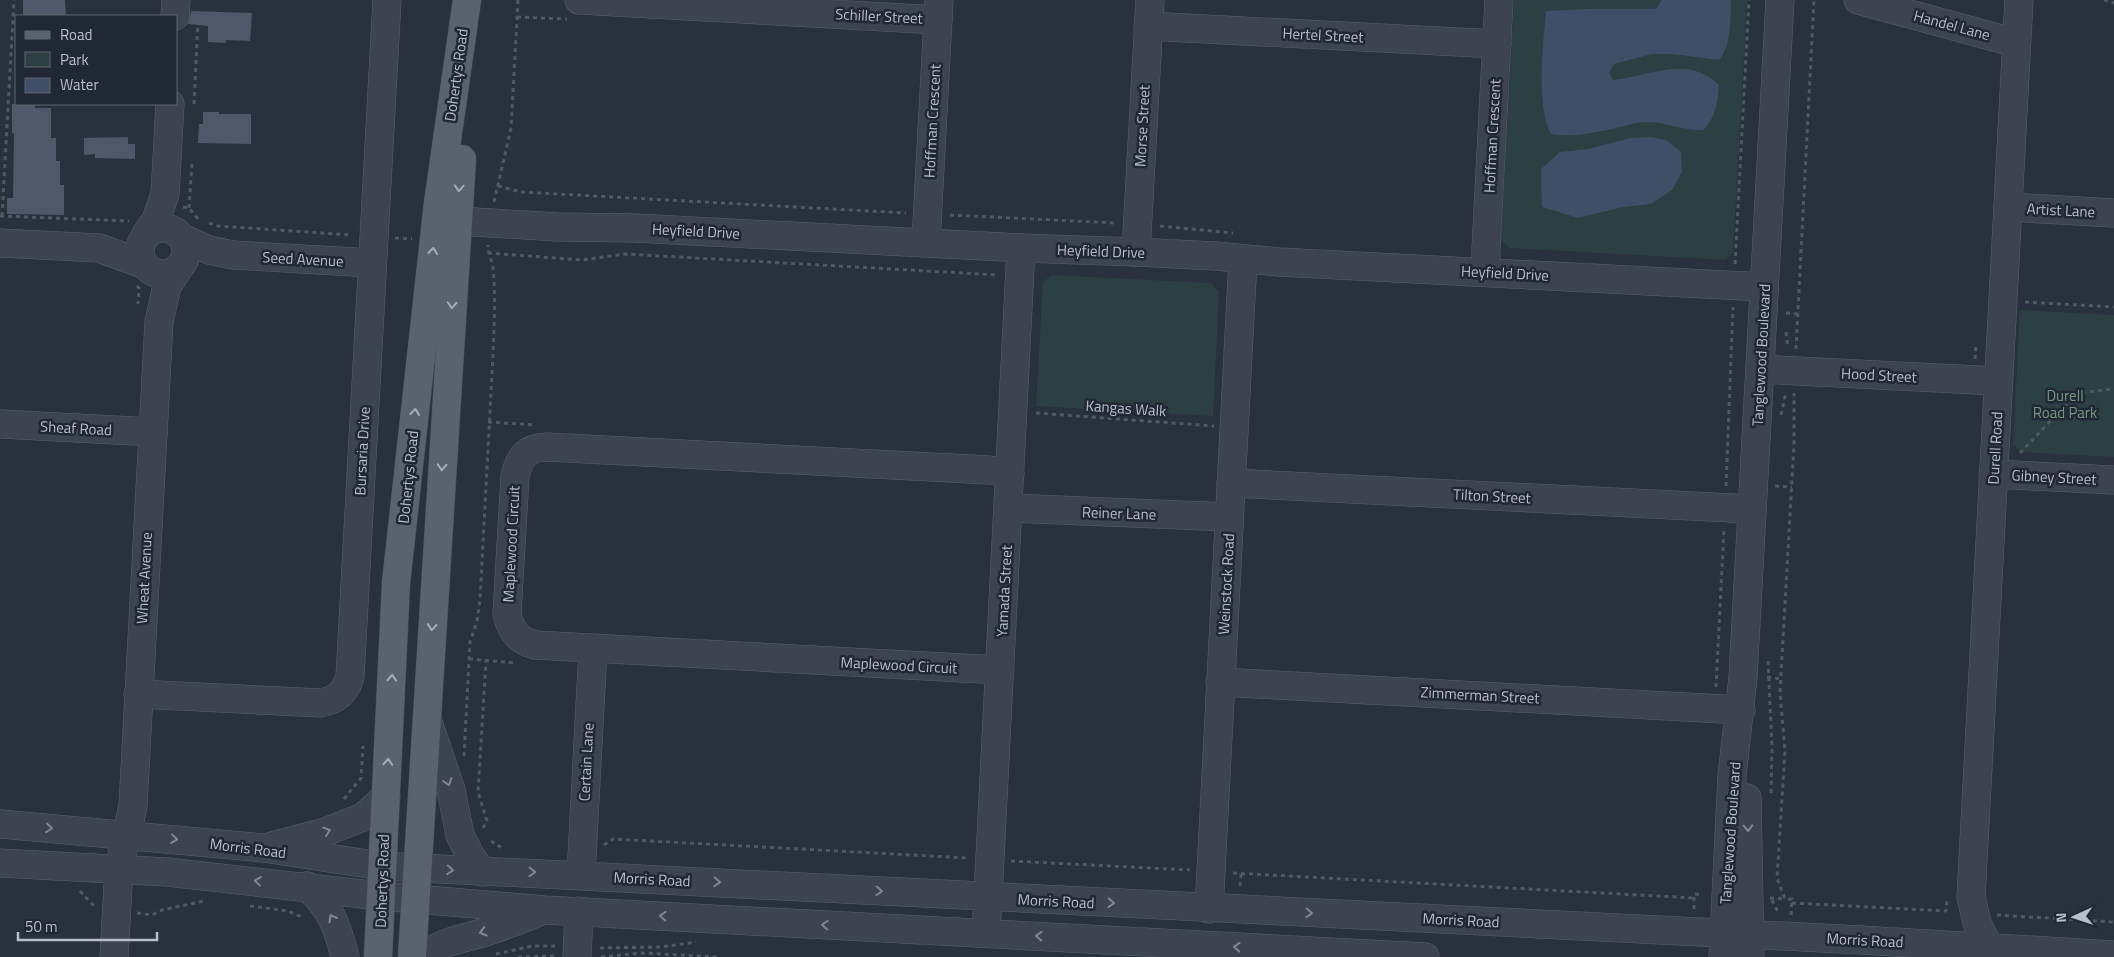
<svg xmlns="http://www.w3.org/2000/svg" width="2114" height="957" viewBox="0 0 2114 957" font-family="'Titillium Web',sans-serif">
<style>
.green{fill:#2c3f42}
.water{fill:#404e67}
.building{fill:#4f5868}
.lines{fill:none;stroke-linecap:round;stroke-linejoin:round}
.minor-casing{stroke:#5a616d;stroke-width:29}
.major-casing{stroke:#464c59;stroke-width:29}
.path{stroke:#4b5b5f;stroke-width:3;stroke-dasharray:4 4;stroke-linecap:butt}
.minor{stroke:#3d4350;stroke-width:28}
.major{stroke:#5b626f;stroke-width:28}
.oneway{stroke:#a6acb8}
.oneway2{stroke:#818793}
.labels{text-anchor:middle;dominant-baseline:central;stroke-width:5;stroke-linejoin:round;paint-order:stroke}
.street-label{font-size:15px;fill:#b9bfca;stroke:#212835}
.park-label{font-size:15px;fill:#73987e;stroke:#212835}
</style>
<rect width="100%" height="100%" fill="#29313f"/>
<!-- green -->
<g class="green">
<polygon points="1514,0 1747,0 1733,253 1725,260 1510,248 1501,240"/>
<polygon points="1052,275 1211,283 1219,292 1213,416 1036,406 1043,282"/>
<polygon points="2020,310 2114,315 2114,457 2021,452 2013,444"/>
</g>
<!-- water -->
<g class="water">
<path d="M1662 0H1731C1730 20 1732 44 1719 60L1672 54H1652L1614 64 1609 73 1613 80C1650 76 1688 54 1719 85 1718 101 1716 118 1703 130 1684 131 1666 122 1646 122 1638 122 1628 125 1620 127 1598 132 1574 138 1551 134 1536 106 1543 43 1546 11L1587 9H1656Z"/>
<polygon points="1650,137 1666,140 1681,152 1682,172 1672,190 1651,204 1623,207 1578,218 1542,207 1541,169 1560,152 1588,149 1630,138"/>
</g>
<!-- building -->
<g class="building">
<polygon points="23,0 65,0 66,16 23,16"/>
<polygon points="191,11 252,13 250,41 226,40 226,43 208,42 208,26 188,24"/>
<polygon points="12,104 35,104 35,108 51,108 51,138 56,138 56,161 60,161 60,185 64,185 64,215 7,214 7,198 13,198 14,133 12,133"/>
<polygon points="203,112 219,112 219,114 251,114 251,144 198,143 199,124 203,124"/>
<polygon points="128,137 128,144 135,144 135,159 95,158 95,154 84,155 84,138"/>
</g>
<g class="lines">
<defs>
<g id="minor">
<polyline points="579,0 938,20"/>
<polyline points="1858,0 2016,43"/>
<polyline points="175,16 176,0"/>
<polyline points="1148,26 1497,44"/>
<polyline points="2008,207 2114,213"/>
<polyline points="457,221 558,227 635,228 1021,248 1136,252 1215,256 1279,262 1764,287"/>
<circle cx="163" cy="251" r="23"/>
<polyline points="146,234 156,220 165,194 170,104"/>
<polyline points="182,238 209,250 233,255 372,263"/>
<polyline points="926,242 939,0"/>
<polyline points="0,243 99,248 143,264"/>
<polyline points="1136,252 1150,0"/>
<polyline points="1486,272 1486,248 1499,0"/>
<polyline points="1760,369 1998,381"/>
<polyline points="0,424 153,432"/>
<polyline points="1993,474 2114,480"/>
<polyline points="1231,483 1752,509"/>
<polyline points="1009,508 1229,517"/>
<path d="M1000 670 535 645C518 640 511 631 507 614L515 476C520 456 526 448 547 447L989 470 1010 473"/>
<polyline points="1220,682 1741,710"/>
<path d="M138 694 320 703C337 700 345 693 350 677L387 0"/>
<polyline points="427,719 451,790 460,835 471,857 483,872"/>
<polyline points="1747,798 1750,957"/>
<polyline points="0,824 264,848 381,866 1861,940 2114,955"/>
<polyline points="272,846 325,832 363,817 386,797"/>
<polyline points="0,863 167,872 380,896 545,910 1425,957"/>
<polyline points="581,875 593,649"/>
<path d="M307 886C331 909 337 925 345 957"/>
<polyline points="1209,909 1243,259"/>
<polyline points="987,916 1021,248"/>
<polyline points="1989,948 1977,923 1971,897 2019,0"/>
<polyline points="114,957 119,869 133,806 159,322 167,286 179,268"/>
<path d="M423 957C441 940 466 939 488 931 505 926 521 919 537 913"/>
<polyline points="577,957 579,911"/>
<polyline points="1723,957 1732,776 1743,677 1780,0"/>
</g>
<g id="major">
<polyline points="378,957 396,583 438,203 467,0"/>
<polyline points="412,957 462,159"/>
</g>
</defs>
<!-- minor casing -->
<use href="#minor" class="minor-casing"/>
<!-- major casing -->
<use href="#major" class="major-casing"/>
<!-- path -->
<g class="path">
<polyline points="2104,0 2114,3"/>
<polyline points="517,17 567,19"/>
<polyline points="194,104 198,21"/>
<polyline points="498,186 521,192 906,213"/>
<polyline points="494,202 511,128 518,0"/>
<polyline points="183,207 189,208 198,219"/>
<polyline points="189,208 192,163"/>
<polyline points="950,215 1116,223"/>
<polyline points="0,216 129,221"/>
<polyline points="2,216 14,0"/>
<polyline points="209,223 218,226 352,235"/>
<polyline points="1160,226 1233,233"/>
<polyline points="395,238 412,239"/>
<polyline points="488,253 582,260 625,254 998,275"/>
<polyline points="1735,264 1749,0"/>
<polyline points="137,286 139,288 138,304"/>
<polyline points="2025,302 2114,307"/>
<polyline points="1786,313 1798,314"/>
<polyline points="1786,332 1788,348"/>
<polyline points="1796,349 1814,0"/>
<polyline points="1975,359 1976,345"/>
<polyline points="1036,413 1214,426"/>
<polyline points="1781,415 1786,392"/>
<polyline points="488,422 535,425"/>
<polyline points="2020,453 2077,393 2114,389"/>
<polyline points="1726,486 1733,307"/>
<polyline points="1775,486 1792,487"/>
<polyline points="469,659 516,663"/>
<polyline points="1768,661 1772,748 1771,797"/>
<polyline points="1767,677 1781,679"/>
<polyline points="1716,687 1724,529"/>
<path d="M464 756 470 642 477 621 480 600 493 355C494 326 496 297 493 268 492 260 488 254 488 245"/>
<polyline points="344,799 361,778 363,746"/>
<polyline points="483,828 487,821 478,792 486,661"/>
<polyline points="491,841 502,848"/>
<polyline points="604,845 613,839 968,858"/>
<polyline points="1011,861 1190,870"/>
<polyline points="1233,873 1694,898"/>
<polyline points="1240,886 1241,873"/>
<polyline points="80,891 94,906"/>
<polyline points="1770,898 1785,899"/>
<polyline points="1772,900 1779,914"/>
<polyline points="1792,903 1946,911 1947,899"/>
<polyline points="250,906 288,911 304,918"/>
<polyline points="1694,909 1694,894 1703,895"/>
<polyline points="137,913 152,915 162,910 204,901"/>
<polyline points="1791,915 1792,899 1785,899 1777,878 1785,751 1780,692 1794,444 1794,393"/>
<polyline points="1997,915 2114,922"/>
<polyline points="600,948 661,947 696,942"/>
<polyline points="496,954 532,946 557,946"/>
<polyline points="518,957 555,956"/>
<polyline points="601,957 642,953 718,957"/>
</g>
<!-- minor -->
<use href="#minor" class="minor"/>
<!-- major -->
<use href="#major" class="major"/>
</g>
<!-- one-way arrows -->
<defs><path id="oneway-chevron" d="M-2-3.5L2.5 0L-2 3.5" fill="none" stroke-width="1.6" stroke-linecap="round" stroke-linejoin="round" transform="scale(1.25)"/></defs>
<g class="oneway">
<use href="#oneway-chevron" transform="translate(459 188) rotate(94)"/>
<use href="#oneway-chevron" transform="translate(433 251) rotate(-84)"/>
<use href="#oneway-chevron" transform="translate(452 305) rotate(93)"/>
<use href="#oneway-chevron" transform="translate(415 412) rotate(-84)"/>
<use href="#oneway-chevron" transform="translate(442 467) rotate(93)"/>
<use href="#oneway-chevron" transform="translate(432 627) rotate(95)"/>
<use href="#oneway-chevron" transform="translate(392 678) rotate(-87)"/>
<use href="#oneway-chevron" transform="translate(388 762) rotate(-87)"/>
</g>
<g class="oneway2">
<use href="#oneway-chevron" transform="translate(448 782) rotate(72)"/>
<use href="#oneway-chevron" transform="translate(49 828) rotate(5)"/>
<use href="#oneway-chevron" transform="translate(1748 828) rotate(89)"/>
<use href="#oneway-chevron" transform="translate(327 831) rotate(-19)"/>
<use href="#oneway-chevron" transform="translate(174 839) rotate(6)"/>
<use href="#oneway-chevron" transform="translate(450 870) rotate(4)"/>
<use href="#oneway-chevron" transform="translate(532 872) rotate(2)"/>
<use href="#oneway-chevron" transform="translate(258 881) rotate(-174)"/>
<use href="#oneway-chevron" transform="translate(717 882) rotate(3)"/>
<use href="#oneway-chevron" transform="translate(879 891) rotate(3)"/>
<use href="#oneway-chevron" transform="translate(1111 903) rotate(3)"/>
<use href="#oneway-chevron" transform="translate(1309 913) rotate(3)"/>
<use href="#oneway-chevron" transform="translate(663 916) rotate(-177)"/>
<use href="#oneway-chevron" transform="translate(332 918) rotate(-120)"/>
<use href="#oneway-chevron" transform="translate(825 925) rotate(-177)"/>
<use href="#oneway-chevron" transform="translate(483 932) rotate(164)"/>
<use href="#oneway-chevron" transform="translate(1039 936) rotate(-177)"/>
<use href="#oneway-chevron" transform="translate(1237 947) rotate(-177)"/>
</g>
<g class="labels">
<!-- street labels -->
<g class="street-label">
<text transform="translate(879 16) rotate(3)">Schiller Street</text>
<text transform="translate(1952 25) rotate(15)">Handel Lane</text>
<text transform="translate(1323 35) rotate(3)">Hertel Street</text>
<text transform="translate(456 75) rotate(-82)">Dohertys Road</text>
<text transform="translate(932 121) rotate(-87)">Hoffman Crescent</text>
<text transform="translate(1142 126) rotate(-87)">Morse Street</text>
<text transform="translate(1492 136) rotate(-87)">Hoffman Crescent</text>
<text transform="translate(2061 210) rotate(3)">Artist Lane</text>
<text transform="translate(696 231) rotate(3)">Heyfield Drive</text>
<text transform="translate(1101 251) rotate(2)">Heyfield Drive</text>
<text transform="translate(303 259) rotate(3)">Seed Avenue</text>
<text transform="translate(1505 273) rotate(3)">Heyfield Drive</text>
<text transform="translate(1761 355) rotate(-87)">Tanglewood Boulevard</text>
<text transform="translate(1879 375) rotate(3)">Hood Street</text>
<text transform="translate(1126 408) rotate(4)">Kangas Walk</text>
<text transform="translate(76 428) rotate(3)">Sheaf Road</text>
<text transform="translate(1995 448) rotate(-87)">Durell Road</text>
<text transform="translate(362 451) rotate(-87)">Bursaria Drive</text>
<text transform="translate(408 477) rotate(-84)">Dohertys Road</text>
<text transform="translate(2054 477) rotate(3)">Gibney Street</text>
<text transform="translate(1492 496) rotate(3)">Tilton Street</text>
<text transform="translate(1119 513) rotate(2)">Reiner Lane</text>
<text transform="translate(511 544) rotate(-87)">Maplewood Circuit</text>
<text transform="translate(144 578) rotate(-87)">Wheat Avenue</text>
<text transform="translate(1226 584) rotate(-87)">Weinstock Road</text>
<text transform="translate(1004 591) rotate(-87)">Yamada Street</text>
<text transform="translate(899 665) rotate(3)">Maplewood Circuit</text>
<text transform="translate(1480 695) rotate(3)">Zimmerman Street</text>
<text transform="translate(586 762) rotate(-87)">Certain Lane</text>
<text transform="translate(1730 833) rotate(-86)">Tanglewood Boulevard</text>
<text transform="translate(248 848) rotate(7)">Morris Road</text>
<text transform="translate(652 879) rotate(3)">Morris Road</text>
<text transform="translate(382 881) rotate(-88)">Dohertys Road</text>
<text transform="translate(1056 901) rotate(3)">Morris Road</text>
<text transform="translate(1461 920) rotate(3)">Morris Road</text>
<text transform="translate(1865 940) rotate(3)">Morris Road</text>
</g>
<!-- park labels -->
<g class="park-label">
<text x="2065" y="395">Durell<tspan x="2065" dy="17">Road Park</tspan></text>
</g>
</g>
<!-- legend -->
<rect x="15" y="15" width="162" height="90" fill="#212835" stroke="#5e6471"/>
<rect x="25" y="31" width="25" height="8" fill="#5b626f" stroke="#5e6471"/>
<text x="60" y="40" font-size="15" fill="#b9bfca">Road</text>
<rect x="25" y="52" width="25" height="15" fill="#2c3f42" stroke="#5e6471"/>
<text x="60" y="65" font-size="15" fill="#b9bfca">Park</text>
<rect x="25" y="78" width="25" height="15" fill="#404e67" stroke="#5e6471"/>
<text x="60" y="90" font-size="15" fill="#b9bfca">Water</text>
<!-- north arrow -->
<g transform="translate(2074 917) rotate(267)" stroke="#212835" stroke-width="4" paint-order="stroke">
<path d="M0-4L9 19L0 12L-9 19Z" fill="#b9bfca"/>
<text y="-8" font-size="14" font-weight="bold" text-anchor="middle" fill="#b9bfca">N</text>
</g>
<!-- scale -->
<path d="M18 932v8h139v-8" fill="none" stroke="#b9bfca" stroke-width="2.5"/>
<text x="25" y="932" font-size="15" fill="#b9bfca" stroke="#212835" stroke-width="4" paint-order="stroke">50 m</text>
</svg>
